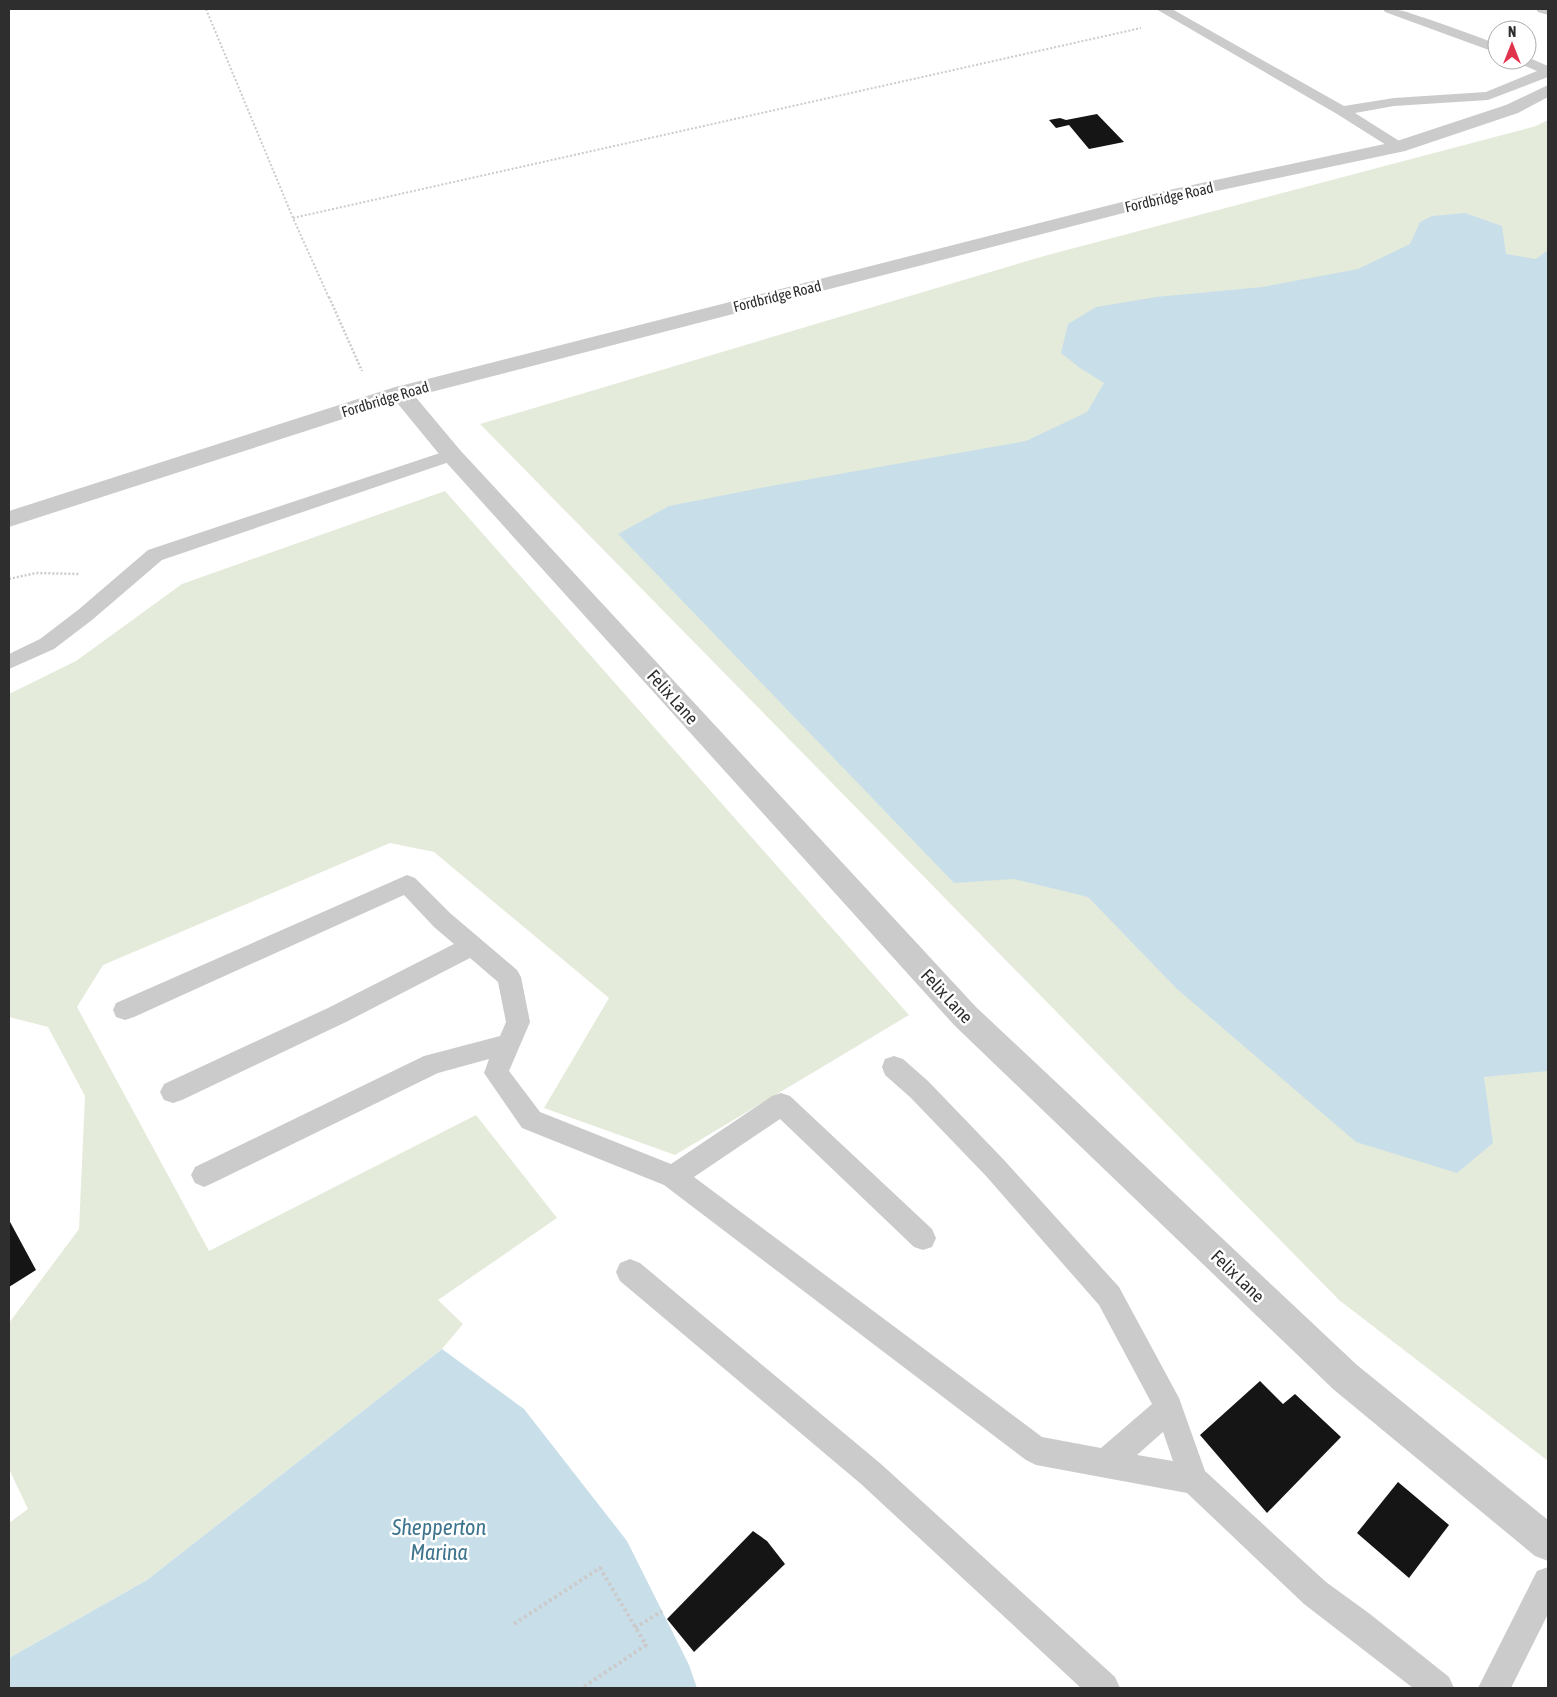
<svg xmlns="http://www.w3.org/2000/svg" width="1557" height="1697" viewBox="0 0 1557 1697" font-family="'Asap Condensed',sans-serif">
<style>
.green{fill:#e5ebdb}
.water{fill:#c8dfea}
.building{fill:#151515}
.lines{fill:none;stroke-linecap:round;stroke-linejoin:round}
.path-far2{stroke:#cbcbcb;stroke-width:2;stroke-dasharray:2 2;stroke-linecap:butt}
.path-far1{stroke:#cbcbcb;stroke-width:2.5;stroke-dasharray:2 2;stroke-linecap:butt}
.path{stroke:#cbcbcb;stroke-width:4;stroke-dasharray:3 3;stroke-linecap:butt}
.service{fill:#cbcbcb;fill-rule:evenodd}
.minor{fill:#cbcbcb;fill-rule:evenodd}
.tertiary{fill:#cbcbcb;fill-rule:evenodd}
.labels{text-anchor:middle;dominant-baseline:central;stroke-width:5;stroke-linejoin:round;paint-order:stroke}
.far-street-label{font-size:15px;fill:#2e2e2e;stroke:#fff}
.street-label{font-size:18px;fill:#2e2e2e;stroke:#fff}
.near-water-label{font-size:22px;font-style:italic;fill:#3e748d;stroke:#fff}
</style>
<rect width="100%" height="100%" fill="#fff"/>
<!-- green -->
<g class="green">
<polygon points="1548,120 1548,1461 1339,1300 480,424 1044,256 1536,126"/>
<polygon points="445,491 909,1015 675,1155 544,1108 609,998 434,852 390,843 103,965 77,1007 209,1251 476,1115 557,1218 438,1300 463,1324 442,1349 147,1580 9,1658 9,1523 28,1509 9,1469 9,1323 79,1229 85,1096 48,1027 9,1017 9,694 76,661 182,584"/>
</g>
<!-- water -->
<g class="water">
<polygon points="1465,213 1502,226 1506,254 1536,259 1548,250 1548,1071 1484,1077 1493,1143 1457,1173 1356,1142 1177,989 1088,897 1014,879 954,883 618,534 669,506 765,487 1026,441 1087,412 1104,383 1080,368 1061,353 1068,324 1096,307 1156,297 1262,287 1358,269 1410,244 1420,222 1432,216"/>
<polygon points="442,1349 524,1409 627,1541 689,1665 697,1688 9,1688 9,1658 147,1580"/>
</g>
<!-- building -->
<g class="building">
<polygon points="1097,114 1124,142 1089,149 1069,125 1056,128 1049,120 1060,118 1066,120"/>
<polygon points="9,1220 36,1270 9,1287"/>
<polygon points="1260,1381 1283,1404 1295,1394 1341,1437 1267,1513 1200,1435"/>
<polygon points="1398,1482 1449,1525 1409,1578 1357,1533"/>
<polygon points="753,1531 767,1541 785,1564 694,1652 667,1619"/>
</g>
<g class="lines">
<!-- path-far2 -->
<g class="path-far2">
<polyline points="206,9 293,218 329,298"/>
<polyline points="293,218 1141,28"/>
</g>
<!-- path-far1 -->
<g class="path-far1">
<polyline points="329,297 362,371"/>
<polyline points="9,579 36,573 79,574"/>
</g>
<!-- path -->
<g class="path">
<polyline points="514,1624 600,1568 646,1645 582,1688"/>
<polyline points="635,1628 662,1611"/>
</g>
<!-- service -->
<g class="service">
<polygon points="1156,9 1172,9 1344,106 1394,98 1486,92 1537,71 1518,63 1516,60 1527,60 1527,57 1548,66 1548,77 1488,100 1394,106 1355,113 1404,144 1406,147 1404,150 1394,150 1337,114"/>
<path d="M1383 9C1402 8 1411 14 1428 19 1451 27 1474 35 1497 44V53L1385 12Z"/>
<polygon points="1536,9 1548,9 1548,15 1538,12"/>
<polygon points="452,449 458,451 461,455 458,459 162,560 92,620 54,649 9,669 9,654 40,639 78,610 148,550"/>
<path d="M407 875 415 878 450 913 517 970 521 977 530 1022 509 1071 540 1112 671 1164 772 1096 781 1093 790 1096 932 1229 936 1238 932 1247 923 1250 914 1247 780 1119 694 1177 1042 1437 1101 1448 1152 1404 1099 1305 986 1176 910 1097 885 1075 882 1067 885 1059 894 1056 903 1059 928 1081 1004 1160 1119 1287 1179 1398 1205 1471 1326 1582 1370 1614 1449 1677 1454 1688H1413L1304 1604 1187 1493 1036 1465 1026 1460 664 1185 522 1128 484 1073 489 1059 438 1073 213 1183 204 1187 195 1183 191 1175 195 1167 424 1056 500 1036 506 1022 498 982 470 958 346 1022 182 1100 173 1103 164 1100 160 1092 164 1084 328 1008 454 944 434 927 404 895 134 1017 125 1020 116 1017 113 1010 116 1003ZM1163 1432 1173 1461 1137 1455Z"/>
<polygon points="630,1259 640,1263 881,1464 1115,1677 1120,1688 1081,1688 861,1484 620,1281 616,1272 620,1263"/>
<polygon points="1548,1567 1548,1614 1511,1688 1478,1688 1537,1571"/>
</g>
<!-- minor -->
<polygon class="minor" points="400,386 408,388 460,450 976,1007 1357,1365 1548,1520 1548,1561 1535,1556 1333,1389 954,1025 444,460 389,393 392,388"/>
<!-- tertiary -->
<polygon class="tertiary" points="1548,85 1548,97 1518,113 1405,151 1170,201 408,398 9,527 9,511 392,388 1169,190 1394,142 1506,105"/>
</g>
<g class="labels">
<!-- far-street labels -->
<g class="far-street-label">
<text transform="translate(1169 197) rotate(-13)">Fordbridge Road</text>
<text transform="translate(777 296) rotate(-14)">Fordbridge Road</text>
<text transform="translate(385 399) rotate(-17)">Fordbridge Road</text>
</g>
<!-- street labels -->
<g class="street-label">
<text transform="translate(673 697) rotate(48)">Felix Lane</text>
<text transform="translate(947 996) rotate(47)">Felix Lane</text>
<text transform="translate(1238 1276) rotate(44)">Felix Lane</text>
</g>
<!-- near-water labels -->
<g class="near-water-label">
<text x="439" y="1527">Shepperton<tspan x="439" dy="25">Marina</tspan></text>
</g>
</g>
<!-- border -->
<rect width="1557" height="1697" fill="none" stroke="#2e2e2e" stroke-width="20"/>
<!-- north arrow -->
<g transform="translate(1512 45)"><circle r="24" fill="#ffffff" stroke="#ababab"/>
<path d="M0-4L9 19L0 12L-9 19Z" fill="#e0344d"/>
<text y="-8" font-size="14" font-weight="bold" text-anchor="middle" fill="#2e2e2e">N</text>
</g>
</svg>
